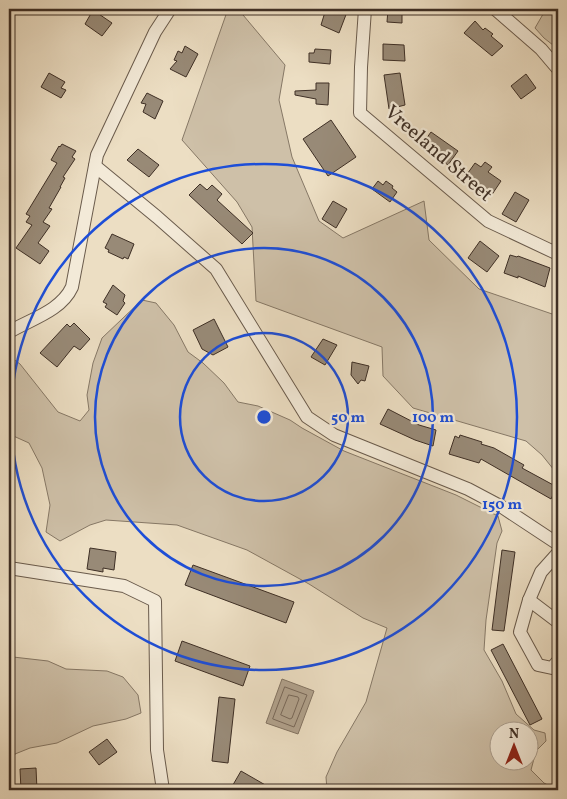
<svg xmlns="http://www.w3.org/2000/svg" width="567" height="799" viewBox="0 0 567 799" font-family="Vollkorn,serif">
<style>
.green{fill:#cec0a8;stroke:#867866;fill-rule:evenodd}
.water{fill:#b1a28d;stroke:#837463}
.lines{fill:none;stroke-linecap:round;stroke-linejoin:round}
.shore{stroke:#786859;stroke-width:1}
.building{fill:#988a77;stroke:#3e2f25}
.minor-casing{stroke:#6a5b4c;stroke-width:14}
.minor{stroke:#f3ead8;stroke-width:12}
.ring{fill:none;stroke:#1d4ed8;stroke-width:2.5}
.labels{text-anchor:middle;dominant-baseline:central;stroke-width:4.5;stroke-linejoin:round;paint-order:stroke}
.street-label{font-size:20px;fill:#3e2f25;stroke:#f3ead8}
.centre{fill:#1d4ed8;stroke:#f3ead8;stroke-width:2.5}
.ring-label{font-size:15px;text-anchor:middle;font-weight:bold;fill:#1d4ed8;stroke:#f3ead8;stroke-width:4.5;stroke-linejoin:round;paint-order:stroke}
</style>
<rect width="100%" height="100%" fill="#ecdec3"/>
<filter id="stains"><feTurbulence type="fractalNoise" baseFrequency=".004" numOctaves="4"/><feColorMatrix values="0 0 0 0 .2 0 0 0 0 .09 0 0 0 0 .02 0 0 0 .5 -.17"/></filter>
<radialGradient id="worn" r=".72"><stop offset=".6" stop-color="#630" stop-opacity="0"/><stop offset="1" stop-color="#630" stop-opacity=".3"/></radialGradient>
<!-- green -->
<g class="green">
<polygon points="228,9 238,9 285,65 279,100 292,157 319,221 343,238 424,201 429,240 479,289 558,316 558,475 542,455 526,441 413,408 383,376 382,347 256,301 252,227 237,202 182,140"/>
<polygon points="546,9 558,9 558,49 544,38 535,28"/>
<path d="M142 300 156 303 174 325 188 352 203 363 224 383 238 402 258 406 290 420 302 428 344 451 456 495 498 516 502 531 497 543 486 620 484 650 502 681 516 714 534 730 545 733 546 741 536 751 531 770 544 783 557 790H327L326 777 337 752 366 702 387 628 363 618 309 584 247 550 177 525 106 520 90 525 60 541 46 532 50 505 42 468 29 443 9 434V356L20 364 58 412 80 421 89 410 87 395 93 363 102 338ZM500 732H530V762H500Z"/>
<polygon points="9,653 13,657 48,661 66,669 107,671 123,677 138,695 141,713 126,719 93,726 57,743 30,748 15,754 9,767"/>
</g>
<!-- water -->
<polygon class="water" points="282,679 314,691 298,734 266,723"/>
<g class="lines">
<!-- shore -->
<g class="shore">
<polygon points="285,687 307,695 294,727 273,719"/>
<polygon points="289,695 298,697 299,699 292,718 290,719 281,715"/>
</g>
</g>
<!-- building -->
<g class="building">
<polygon points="330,9 341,9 347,12 339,33 321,25 325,12 329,12"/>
<polygon points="388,9 402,9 402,23 387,22"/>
<polygon points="93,10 112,23 102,36 85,24"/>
<polygon points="475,21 483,30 485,28 493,34 491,36 503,46 492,56 464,33"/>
<polygon points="383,44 404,45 405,61 383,60"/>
<polygon points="185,46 198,54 186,77 170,69 177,61 174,60 178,51 182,53"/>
<polygon points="315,49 331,50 330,64 309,62 309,53 314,53"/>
<polygon points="49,73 65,82 61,88 66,90 61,98 41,87"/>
<polygon points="400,73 405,105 389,109 384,75"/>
<polygon points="526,74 536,88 521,99 511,86"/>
<polygon points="316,83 329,83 328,105 316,104 316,99 295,95 295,91 316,90"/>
<polygon points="147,93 163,101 155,119 143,112 146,104 141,103"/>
<polygon points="331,120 356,157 328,176 303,139"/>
<polygon points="431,132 458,151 448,165 421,146"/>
<polygon points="62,144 76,151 72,157 75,159 63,177 65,178 60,187 61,187 49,208 52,209 43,222 50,226 38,243 49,251 40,264 16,248 32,225 26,222 30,216 26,214 57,163 51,160 59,146 60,147"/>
<polygon points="138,149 159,165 149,177 127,160"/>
<polygon points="485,162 492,167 488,172 501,181 491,196 465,177 475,163 481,167"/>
<polygon points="378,181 383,185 386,181 393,186 392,188 397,192 390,202 372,189"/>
<polygon points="200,184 207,190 212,185 222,194 217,200 253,233 242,244 189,195"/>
<polygon points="515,192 529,200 516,222 502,214"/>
<polygon points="333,201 347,209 336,228 322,219"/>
<polygon points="112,234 134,244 128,259 124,257 123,259 108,252 109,250 105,248"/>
<polygon points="480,241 499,256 487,272 468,258"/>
<polygon points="510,255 517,257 518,256 550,268 545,287 518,276 518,278 504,273"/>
<polygon points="113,285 125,295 123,301 125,303 117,315 105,307 107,304 103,302"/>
<polygon points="214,319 228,347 213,355 202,349 193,330"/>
<polygon points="74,323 90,339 80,350 74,346 57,367 40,353 67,324 70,327"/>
<polygon points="323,339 337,345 325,365 311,357"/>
<polygon points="352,362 369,366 365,381 361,380 358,384 351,375"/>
<polygon points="388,409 419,425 436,430 433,446 415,440 380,424"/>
<polygon points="460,435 482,442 481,444 494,448 524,465 522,468 557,487 551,499 481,459 479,463 449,454 455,436 459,438"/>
<polygon points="90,548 116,552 114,570 103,568 103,572 87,569"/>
<polygon points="502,550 515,552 504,631 492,630"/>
<polygon points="193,565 294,602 286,623 185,585"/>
<polygon points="182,641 250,666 243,686 175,661"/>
<polygon points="503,644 542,719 530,725 491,650"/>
<polygon points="219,697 235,699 228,763 212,761"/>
<polygon points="107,739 117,752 99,765 89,752"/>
<polygon points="36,768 37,790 21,790 20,769"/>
<polygon points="241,771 274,790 230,790"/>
</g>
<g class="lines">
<defs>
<g id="minor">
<polyline points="365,9 361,67 360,113 488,221 558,254"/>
<polyline points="495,9 541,49 558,69"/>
<polyline points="95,166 157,217 216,269 307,417 334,435 468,489 502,507 558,544"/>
<path d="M9 332C31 319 61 311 72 287L97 155 155 32 170 9"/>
<polyline points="558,553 541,572 529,600 520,632 538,665 552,668 558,661"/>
<polyline points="9,568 124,586 155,601 157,750 163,790"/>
<polyline points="529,600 558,622"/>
</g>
</defs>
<!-- minor casing -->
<use href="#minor" class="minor-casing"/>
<!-- minor -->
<use href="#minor" class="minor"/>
</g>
<!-- distance rings -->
<g class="ring">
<circle cx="264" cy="417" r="84"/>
<circle cx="264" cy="417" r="169"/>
<circle cx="264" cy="417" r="253"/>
</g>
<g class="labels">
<!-- street labels -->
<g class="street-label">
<text transform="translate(438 154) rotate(41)">Vreeland Street</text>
</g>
</g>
<circle cx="264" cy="417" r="8" class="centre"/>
<g class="ring-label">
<text x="348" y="422">50 m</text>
<text x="433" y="422">100 m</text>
<text x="502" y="509">150 m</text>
</g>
<!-- margin -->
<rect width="567" height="799" fill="none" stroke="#ecdec3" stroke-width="30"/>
<rect x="10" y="10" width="547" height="779" fill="none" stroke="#3e2f25" stroke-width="2.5"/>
<rect x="15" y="15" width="537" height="769" fill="none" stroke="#3e2f25"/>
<!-- north arrow -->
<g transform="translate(514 746)"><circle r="24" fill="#f3ead8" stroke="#ab9f90"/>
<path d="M0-4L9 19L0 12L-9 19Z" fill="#8f2418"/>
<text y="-8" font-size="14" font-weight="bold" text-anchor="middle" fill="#3e2f25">N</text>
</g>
<rect width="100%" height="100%" filter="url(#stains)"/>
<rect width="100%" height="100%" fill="url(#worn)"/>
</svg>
